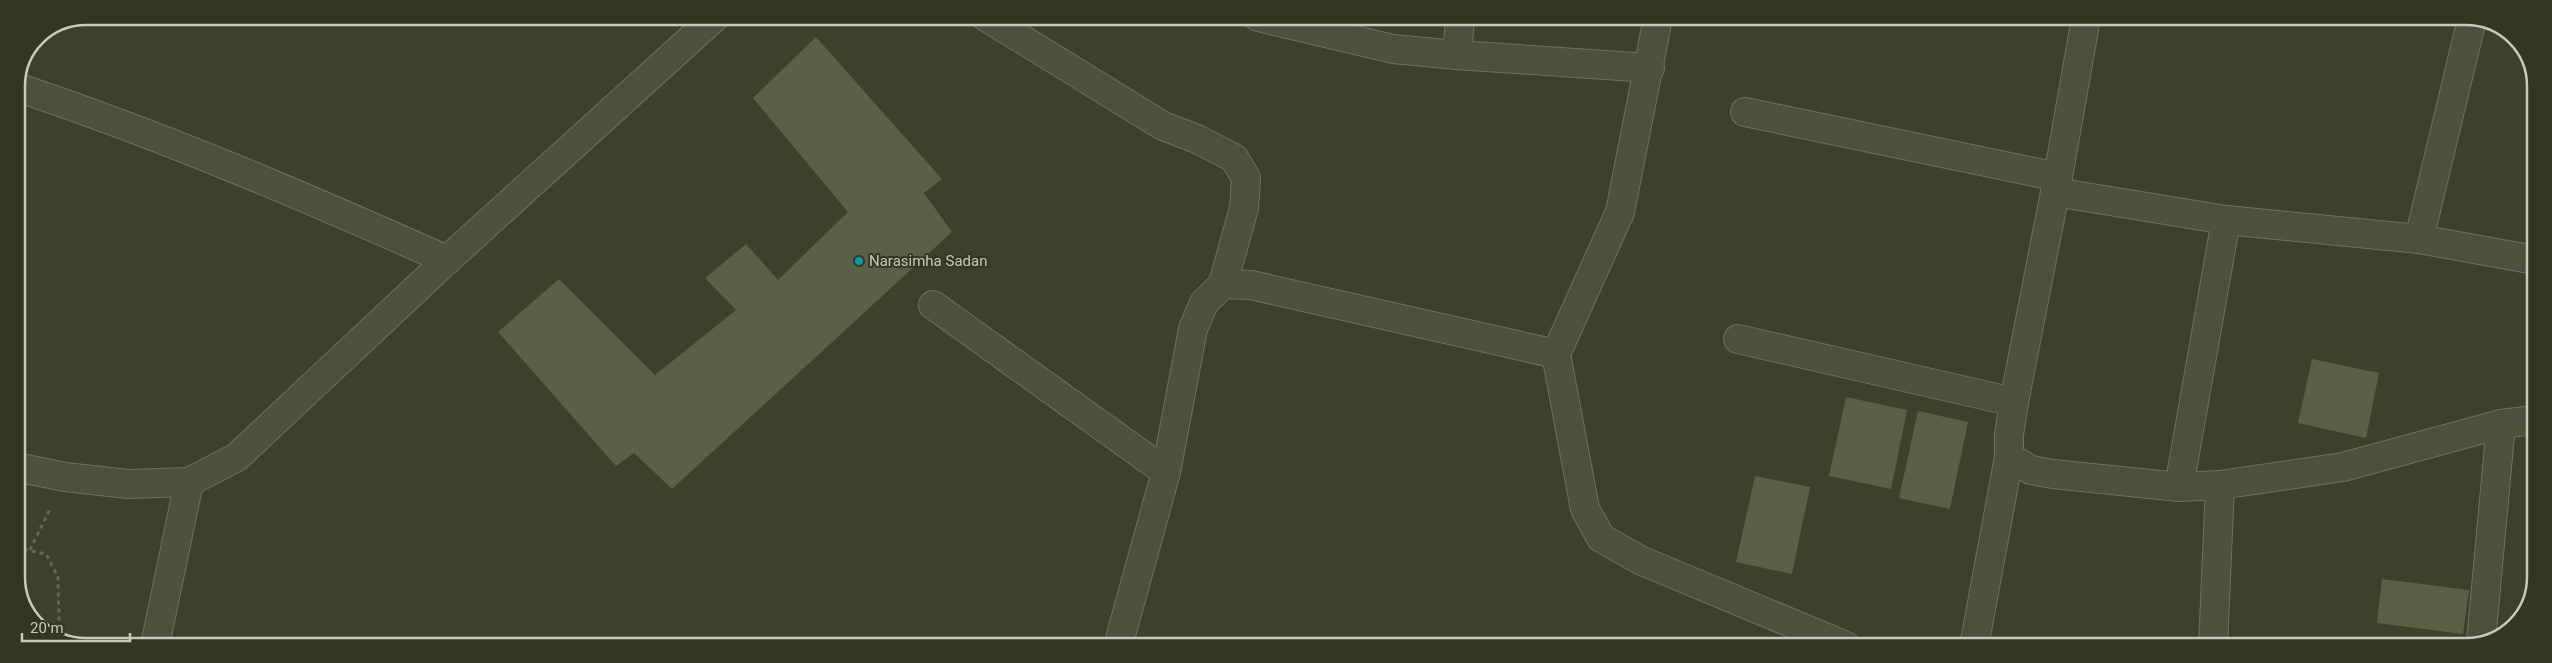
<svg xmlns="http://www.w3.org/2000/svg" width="2552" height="663" viewBox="0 0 2552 663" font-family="Roboto,sans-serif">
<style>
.building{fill:#5a6046}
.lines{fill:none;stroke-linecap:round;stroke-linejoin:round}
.minor-casing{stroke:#6d715f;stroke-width:30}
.tertiary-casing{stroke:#6d715f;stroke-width:30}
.path{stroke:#696656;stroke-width:3;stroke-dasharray:4 4;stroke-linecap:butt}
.minor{stroke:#4c513e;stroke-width:28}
.tertiary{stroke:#4c513e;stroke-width:28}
.culture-dot{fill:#0f9aa8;stroke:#323722;stroke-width:2}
.labels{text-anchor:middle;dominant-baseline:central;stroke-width:4;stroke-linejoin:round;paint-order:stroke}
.poi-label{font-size:15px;fill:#c7cbbb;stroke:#323722;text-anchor:start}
.rim{fill:none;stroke:#c7cbbb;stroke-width:2.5}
</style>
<rect width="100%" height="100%" fill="#3c412a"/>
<!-- building -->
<g class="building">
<polygon points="816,37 942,179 924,193 952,232 672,489 634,453 616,466 498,332 559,279 655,375 736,310 705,278 746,244 778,280 848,212 753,98"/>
<polygon points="2312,359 2379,373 2366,438 2298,423"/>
<polygon points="1846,397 1907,410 1891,489 1829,476"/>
<polygon points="1918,411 1968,422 1950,509 1899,498"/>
<polygon points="1755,476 1810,487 1792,574 1736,562"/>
<polygon points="2382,579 2469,590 2463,634 2377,623"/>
</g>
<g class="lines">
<defs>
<g id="minor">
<polyline points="986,17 1163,126 1197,139 1234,158 1246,178 1244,208 1223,284"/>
<polyline points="1258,17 1393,49 1457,55 1650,68"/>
<polyline points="1658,18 1620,212 1556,354 1585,509 1601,538 1640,560 1846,646"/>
<polyline points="2086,18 2058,177 2014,402 2009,435 2009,457 2031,470 2053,474 2179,487 2220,485 2343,467 2501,424 2534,420"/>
<polyline points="1457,55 1460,18"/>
<path d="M16 87C164 136 305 197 447 260"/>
<polyline points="1745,112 2058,177"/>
<polyline points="2055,192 2226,220 2419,239 2535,260"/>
<polyline points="2419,239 2472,19"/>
<polyline points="933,305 1166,472"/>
<polyline points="1738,339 2014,402"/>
<polyline points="2179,487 2226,220"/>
<polyline points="1121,635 1166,472 1193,329 1204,303 1223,284 1251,285 1556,354"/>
<polyline points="2481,642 2501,424"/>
<polyline points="1971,646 1975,641 2009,457"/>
<polyline points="2213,647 2220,485"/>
</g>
<g id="tertiary">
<polyline points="16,467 65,477 128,484 189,482 237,457 447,260 715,17"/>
<polyline points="155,645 189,482"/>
</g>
</defs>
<!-- minor casing -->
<use href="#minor" class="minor-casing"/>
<!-- tertiary casing -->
<use href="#tertiary" class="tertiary-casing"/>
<!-- path -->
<g class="path">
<polyline points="16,548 46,554 58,577 59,621 55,636"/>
<polyline points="30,550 51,507"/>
</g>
<!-- minor -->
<use href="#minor" class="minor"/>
<!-- tertiary -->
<use href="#tertiary" class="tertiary"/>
</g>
<!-- markers -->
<circle class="culture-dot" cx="859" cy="261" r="5"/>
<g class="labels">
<!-- poi labels -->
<g class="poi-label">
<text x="869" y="261">Narasimha Sadan</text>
</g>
</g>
<!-- crop -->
<path d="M0 0H2552V663H0ZM86 25H2466A61 61 0 0 1 2527 86V577A61 61 0 0 1 2466 638H86A61 61 0 0 1 25 577V86A61 61 0 0 1 86 25Z" fill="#323722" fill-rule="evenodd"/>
<path class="rim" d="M86 25H2466A61 61 0 0 1 2527 86V577A61 61 0 0 1 2466 638H86A61 61 0 0 1 25 577V86A61 61 0 0 1 86 25Z"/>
<!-- scale -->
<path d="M22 633v8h108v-8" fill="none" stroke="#c7cbbb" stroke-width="2.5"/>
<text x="30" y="633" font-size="15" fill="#c7cbbb" stroke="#323722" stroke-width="4" paint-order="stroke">20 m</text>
</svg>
